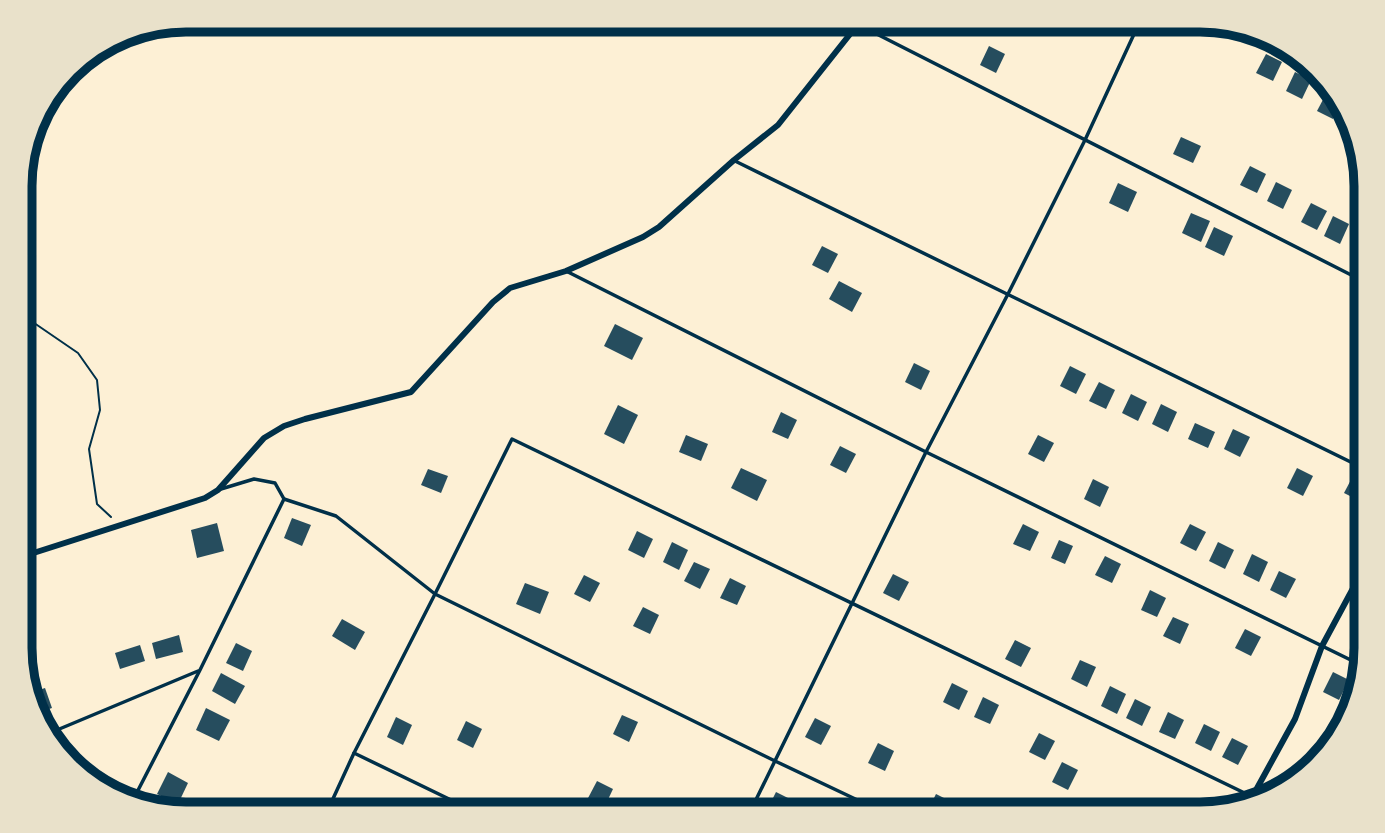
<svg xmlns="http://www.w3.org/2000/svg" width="1385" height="833" viewBox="0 0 1385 833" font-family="Ubuntu,sans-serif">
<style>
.building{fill:#264d5e}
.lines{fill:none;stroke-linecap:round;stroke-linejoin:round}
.path{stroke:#003049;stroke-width:2}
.service{stroke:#003049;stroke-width:3.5}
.minor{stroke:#003049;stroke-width:6}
.rim{fill:none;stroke:#003049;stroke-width:9}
</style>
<rect width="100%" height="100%" fill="#fdf0d5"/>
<!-- building -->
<g class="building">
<polygon points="989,46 1005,54 996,73 980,65"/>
<polygon points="1266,54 1282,62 1273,81 1256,73"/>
<polygon points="1295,72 1311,80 1302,99 1286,91"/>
<polygon points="1327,92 1342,101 1333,119 1317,111"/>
<polygon points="1181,137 1201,146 1193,163 1173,154"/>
<polygon points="1250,166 1266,174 1257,193 1240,185"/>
<polygon points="1276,182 1292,190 1283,209 1267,201"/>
<polygon points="1118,183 1137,192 1128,212 1109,203"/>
<polygon points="1311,203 1327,211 1317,230 1301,222"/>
<polygon points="1191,213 1210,221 1201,242 1182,233"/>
<polygon points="1333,216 1349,224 1340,244 1324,236"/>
<polygon points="1214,227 1233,236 1224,256 1205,247"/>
<polygon points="1365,233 1365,256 1356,252"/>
<polygon points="822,246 838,254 828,273 812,265"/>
<polygon points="839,281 862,293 852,312 829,299"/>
<polygon points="615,324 643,338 632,360 604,346"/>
<polygon points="914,363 930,371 921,390 905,382"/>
<polygon points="1070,366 1086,374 1076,394 1060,386"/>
<polygon points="1099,382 1115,390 1106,409 1089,401"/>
<polygon points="1131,394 1147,402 1138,421 1122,413"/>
<polygon points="1161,404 1177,412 1168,432 1152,424"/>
<polygon points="618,405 638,415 624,444 604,434"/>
<polygon points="781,412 797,420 788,439 772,432"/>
<polygon points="1195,423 1215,432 1208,448 1188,439"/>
<polygon points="1233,429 1250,437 1240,457 1224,449"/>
<polygon points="686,435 708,444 701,461 679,452"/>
<polygon points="1038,435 1054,443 1044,462 1028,454"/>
<polygon points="840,446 856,454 846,473 830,465"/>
<polygon points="741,468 767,480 757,501 731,488"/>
<polygon points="1297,468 1313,476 1303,496 1287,488"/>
<polygon points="428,469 448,476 441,493 421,485"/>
<polygon points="1354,474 1365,480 1365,490 1360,501 1344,493"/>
<polygon points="1093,479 1109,487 1100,507 1084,499"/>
<polygon points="292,518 311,525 302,546 284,538"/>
<polygon points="217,523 224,551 197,558 191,530"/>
<polygon points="1023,524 1039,532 1030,551 1013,544"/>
<polygon points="1190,524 1206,532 1196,551 1180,543"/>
<polygon points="637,531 653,539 644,558 628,550"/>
<polygon points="1059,540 1073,546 1065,564 1051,558"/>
<polygon points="672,542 688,550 679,570 663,562"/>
<polygon points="1218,542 1234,550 1225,569 1209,561"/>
<polygon points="1252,554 1268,562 1259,582 1243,574"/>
<polygon points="1105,556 1121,564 1112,583 1095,575"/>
<polygon points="694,562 710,569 700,589 684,581"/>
<polygon points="1279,571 1296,579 1286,598 1270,590"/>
<polygon points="893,574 909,582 899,601 883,593"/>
<polygon points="584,575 600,583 590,602 574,594"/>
<polygon points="730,578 746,586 737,605 720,598"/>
<polygon points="525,583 549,592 540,614 516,604"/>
<polygon points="1150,590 1166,598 1157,617 1141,610"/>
<polygon points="643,607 659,615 650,634 633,626"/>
<polygon points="1173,617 1189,624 1180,644 1163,636"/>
<polygon points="342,619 365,632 355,650 332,636"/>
<polygon points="1245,629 1261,637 1251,656 1235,648"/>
<polygon points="179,635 183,652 156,659 152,643"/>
<polygon points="1015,640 1031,648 1021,667 1005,659"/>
<polygon points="236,643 252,651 243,671 226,663"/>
<polygon points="140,645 145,661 120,669 115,653"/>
<polygon points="1080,660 1096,667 1087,687 1071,679"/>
<polygon points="1333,672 1349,680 1339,700 1323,692"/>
<polygon points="221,673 245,686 235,704 212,691"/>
<polygon points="952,683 968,691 959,710 943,702"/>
<polygon points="1110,686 1126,694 1117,714 1101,706"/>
<polygon points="45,688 52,708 37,713 30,693"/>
<polygon points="983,697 999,705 990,724 974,717"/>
<polygon points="1135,699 1151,707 1142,726 1126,718"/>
<polygon points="206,708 230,720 219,741 196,730"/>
<polygon points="1168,712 1184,720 1175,739 1159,732"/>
<polygon points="622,715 638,722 629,742 613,734"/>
<polygon points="396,717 412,725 403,745 387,737"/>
<polygon points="815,718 831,726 821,745 805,737"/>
<polygon points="466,721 482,729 473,748 457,740"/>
<polygon points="1204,724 1220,732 1211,751 1195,743"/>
<polygon points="1039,733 1055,741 1045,760 1029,752"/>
<polygon points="1232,738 1248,746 1238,765 1222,757"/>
<polygon points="878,743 894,751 885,771 868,763"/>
<polygon points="1062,762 1078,770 1068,790 1052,782"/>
<polygon points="1298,762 1308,767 1291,783 1288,781"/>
<polygon points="168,772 188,783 178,804 157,794"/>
<polygon points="597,781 613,789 604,808 587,800"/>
<polygon points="776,792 792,800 785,814 770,814 766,812"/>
<polygon points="936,794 952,802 946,813 926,814"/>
<polygon points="972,801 988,809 986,813 966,813"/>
<polygon points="423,805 441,814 419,814"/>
</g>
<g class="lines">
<!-- path -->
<g class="path">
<polyline points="21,314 78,353 97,380 100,410 89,449 97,504 111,517"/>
<path d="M21 317C29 345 39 365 21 390"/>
</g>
<!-- service -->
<g class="service">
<polyline points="859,25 1365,282"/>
<polyline points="1249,33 1297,55"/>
<polyline points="735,161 1365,469"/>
<polyline points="566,271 926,452 1363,666"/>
<polyline points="284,499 336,516 435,594 775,761 887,814"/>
<polyline points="45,735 198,671"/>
<polyline points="354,753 480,814"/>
<polyline points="133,800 200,670 284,499 275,483 254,479 221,489"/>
<polyline points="326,814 354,753 435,594 512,439 1257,799"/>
<polyline points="749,814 926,452 1008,294 1085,140 1141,19"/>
</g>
<!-- minor -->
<g class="minor">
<polyline points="21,557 205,498 218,490 264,438 284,426 305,419 411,392 493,302 510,288 566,271 643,237 659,227 734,160 778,125 862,19"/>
<polyline points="1250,801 1295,719 1322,646 1365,566"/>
</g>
</g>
<!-- crop -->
<path d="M0 0H1385V833H0ZM186 32H1200A154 154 0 0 1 1354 186V648A154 154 0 0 1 1200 802H186A154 154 0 0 1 32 648V186A154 154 0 0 1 186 32Z" fill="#e9e1ca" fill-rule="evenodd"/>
<path class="rim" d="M186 32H1200A154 154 0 0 1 1354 186V648A154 154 0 0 1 1200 802H186A154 154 0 0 1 32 648V186A154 154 0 0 1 186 32Z"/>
</svg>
